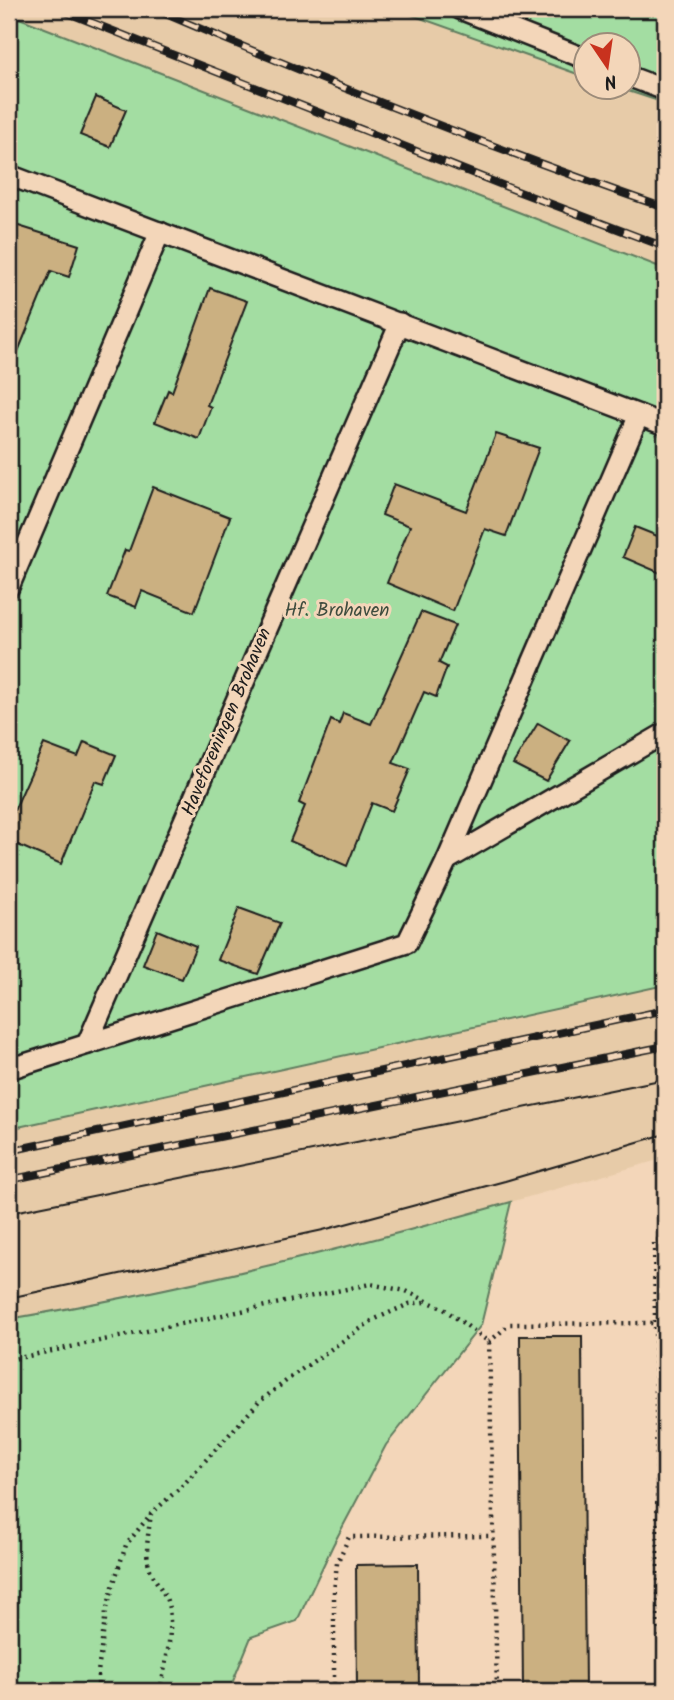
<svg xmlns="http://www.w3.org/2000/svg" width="674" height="1700" viewBox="0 0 674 1700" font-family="Kalam,sans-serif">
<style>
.built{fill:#e7cba8}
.green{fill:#a3dda2;stroke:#607c5f;stroke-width:2}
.building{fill:#cbb081;stroke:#1c1c1c;stroke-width:2}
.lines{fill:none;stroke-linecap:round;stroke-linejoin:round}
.lane-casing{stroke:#1c1c1c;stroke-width:24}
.path{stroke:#1c1c1c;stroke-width:4.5;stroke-dasharray:2 5;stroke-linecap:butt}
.lane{stroke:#f3d6b9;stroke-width:19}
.tram{stroke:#1c1c1c;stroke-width:2}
.rail-casing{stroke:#1c1c1c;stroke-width:8}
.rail{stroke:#f3d6b9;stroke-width:5;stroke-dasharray:16;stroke-linecap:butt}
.labels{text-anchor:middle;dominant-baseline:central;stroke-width:6;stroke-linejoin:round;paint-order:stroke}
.park-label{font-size:19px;fill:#3e4c3e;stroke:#f3d6b9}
.street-label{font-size:19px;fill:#1c1c1c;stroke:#f3d6b9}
</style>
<rect width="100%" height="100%" fill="#f3d6b9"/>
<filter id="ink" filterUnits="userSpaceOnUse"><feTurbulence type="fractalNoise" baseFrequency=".0143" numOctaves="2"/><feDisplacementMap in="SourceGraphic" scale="14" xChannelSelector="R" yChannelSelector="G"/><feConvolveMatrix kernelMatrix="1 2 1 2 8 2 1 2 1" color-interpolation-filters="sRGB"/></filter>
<g filter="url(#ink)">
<!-- built -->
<g class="built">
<polygon points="9,9 395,9 586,77 586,88 619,88 665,103 665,269 9,14"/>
<polygon points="665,952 665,1158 416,1229 226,1275 9,1319 9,1129 594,1002"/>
</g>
<!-- green -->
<g class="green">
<polygon points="395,9 665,9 665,103 619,88 628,88 628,46 586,46 586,77"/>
<polygon points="9,14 665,269 665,985 9,1129"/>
<path d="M511 1202 481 1325 386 1445 333 1545 297 1621 251 1637 229 1691H9V1319C178 1290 346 1249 511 1202Z"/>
</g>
<!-- building -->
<g class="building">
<polygon points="96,97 126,110 110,147 80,135"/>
<polygon points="9,223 79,245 69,277 51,271 10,371"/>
<polygon points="210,288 247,301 207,405 211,407 199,439 155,422 168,390 172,392"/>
<polygon points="496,434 539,448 506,536 485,529 453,611 387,583 410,526 382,515 394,484 466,511"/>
<polygon points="153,487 230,517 194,612 142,591 136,607 107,596 125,550 129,551"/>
<polygon points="635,527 665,539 665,575 623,557"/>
<polygon points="421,612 455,625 439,663 447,667 436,697 424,692 393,763 410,769 392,811 372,803 347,866 290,841 305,806 299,803 331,720 339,724 343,713 371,724"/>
<polygon points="538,723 570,741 546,781 513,764"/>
<polygon points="84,742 116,755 104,784 95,781 61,864 9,841 9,822 44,744 78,757"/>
<polygon points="239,908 280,923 258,974 218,960"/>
<polygon points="157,930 196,946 182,979 143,965"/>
<polygon points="520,1336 582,1336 585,1691 523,1691"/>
<polygon points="418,1564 419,1691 357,1691 356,1565"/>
</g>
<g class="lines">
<defs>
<g id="lane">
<polyline points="460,9 586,59"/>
<polyline points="628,76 665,90"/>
<polyline points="9,175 665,425"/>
<polyline points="9,587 160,232"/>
<polyline points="447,860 665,733"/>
<polyline points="87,1044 400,323"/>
<polyline points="9,1069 407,943 447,860 639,415"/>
</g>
</defs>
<!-- lane casing -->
<use href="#lane" class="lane-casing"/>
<!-- path -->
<g class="path">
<polyline points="665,1240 654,1240 659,1630 661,1652 665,1656"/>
<polyline points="489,1342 510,1324 656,1323"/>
<polyline points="9,1360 370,1284 406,1291 444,1309 489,1342 497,1691"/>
<polyline points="98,1691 98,1672 106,1612 116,1576 126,1545 150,1515"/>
<path d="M160 1691C165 1665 173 1636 169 1609 167 1593 155 1583 150 1569 144 1552 149 1530 151 1514L184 1484 259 1402 295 1374 373 1320 409 1304 424 1302"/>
<polyline points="334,1691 334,1591 337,1563 349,1537 493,1536"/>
</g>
<!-- lane -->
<use href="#lane" class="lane"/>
<!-- tram -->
<g class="tram">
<polyline points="9,1213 665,1079"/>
<polyline points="9,1298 323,1230 505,1181 665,1134"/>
</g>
<defs>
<g id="rail">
<polyline points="58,9 517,191 665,247"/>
<path d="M154 9C322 81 492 148 665 208"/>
<polyline points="9,1151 665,1010"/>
<polyline points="9,1180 665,1046"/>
</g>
</defs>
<!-- rail casing -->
<use href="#rail" class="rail-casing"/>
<!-- rail -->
<use href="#rail" class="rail"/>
</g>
</g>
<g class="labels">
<!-- park labels -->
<g class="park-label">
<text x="337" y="611">Hf. Brohaven</text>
</g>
<!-- street labels -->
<g class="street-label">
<text transform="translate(227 722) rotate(-67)">Haveforeningen Brohaven</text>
</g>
</g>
<!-- margin -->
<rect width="674" height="1700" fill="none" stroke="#f3d6b9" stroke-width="35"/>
<rect x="18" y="18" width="639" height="1665" fill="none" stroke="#1c1c1c" stroke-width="2.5" filter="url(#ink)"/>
<!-- north arrow -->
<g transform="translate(607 66) rotate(167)"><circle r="33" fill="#f3d6b9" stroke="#9d8c7a" stroke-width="2"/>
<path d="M0-5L12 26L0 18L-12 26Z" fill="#c8321e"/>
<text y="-10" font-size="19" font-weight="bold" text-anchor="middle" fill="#1c1c1c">N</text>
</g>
</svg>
